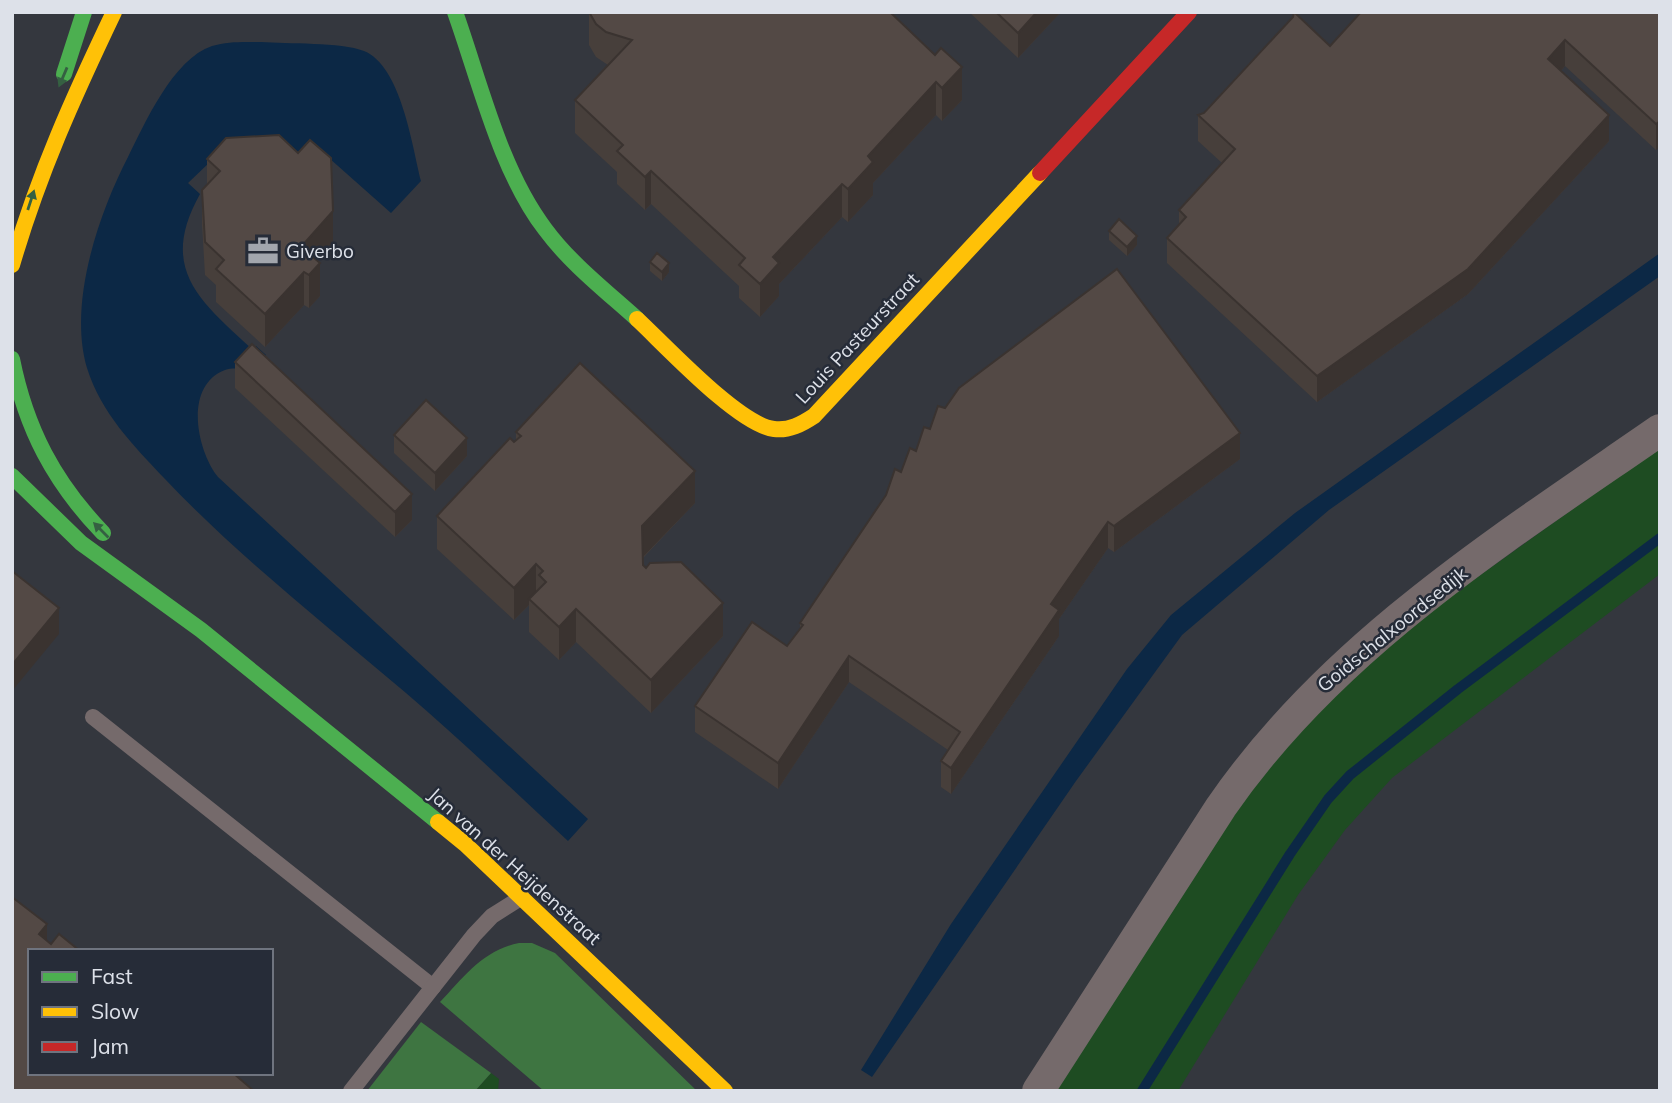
<svg xmlns="http://www.w3.org/2000/svg" width="1672" height="1103" viewBox="0 0 1672 1103" font-family="Mulish,sans-serif">
<style>
.green{fill:#1e4c22}
.forest{fill:#3e7541}
.water{fill:#0c2845}
.lines{fill:none;stroke-linecap:round;stroke-linejoin:round}
.stream{stroke:#0c2845;stroke-width:10}
.lane{stroke:#756a6b;stroke-width:16}
.street{stroke:#756a6b;stroke-width:32}
.fast{stroke:#4caf50;stroke-width:16}
.slow{stroke:#ffc107;stroke-width:16}
.jam{stroke:#c62828;stroke-width:16}
.wall{fill:#473f3b}
.shaded-wall{fill:#3a3330}
.building{fill:#534945;stroke:#3a3330;stroke-width:2}
.oneway{fill:#356042}
.labels{text-anchor:middle;dominant-baseline:central;stroke-width:5;stroke-linejoin:round;paint-order:stroke}
.poi-label{font-size:19px;fill:#dde1e9;stroke:#262c38;text-anchor:start}
.street-label{font-size:19px;fill:#dde1e9;stroke:#262c38}
</style>
<rect width="100%" height="100%" fill="#34373e"/>
<!-- green -->
<g class="green">
<polygon points="1660,447 1660,574 1392,778 1345,830 1298,895 1178,1091 1054,1091 1229,820 1271,762 1340,687 1455,593"/>
<polygon points="491,1073 499,1079 498,1091 475,1091"/>
</g>
<!-- forest -->
<g class="forest">
<path d="M519 943H532L555 953 697 1091H544L440 1002C464 977 483 950 519 943Z"/>
<polygon points="421,1022 491,1073 475,1091 367,1091"/>
</g>
<!-- water -->
<g class="water">
<path d="M261 42C287 44 341 42 364 51 401 66 412 145 421 181L391 213 320 150 307 165 211 161 188 183 200 194C158 269 200 301 252 349L256 346 266 355 252 370C243 369 233 367 225 370 183 386 197 451 218 477L588 819 568 841C514 791 462 741 406 693 324 623 239 557 165 479 133 445 101 413 87 368 68 304 98 215 128 157 145 123 173 59 212 46 228 41 245 42 261 42Z"/>
<polygon points="1660,253 1660,276 1329,510 1182,635 1076,781 872,1077 861,1070 951,924 1127,669 1171,615 1295,513"/>
</g>
<g class="lines">
<!-- stream -->
<polyline class="stream" points="1142,1091 1290,854 1328,799 1350,775 1458,689 1660,538"/>
<!-- lane -->
<g class="lane">
<polyline points="93,717 433,987"/>
<polyline points="351,1091 474,935 492,916 522,897"/>
</g>
<!-- street -->
<path class="street" d="M1038 1091 1221 807C1332 646 1501 540 1660 430"/>
<!-- fast -->
<g class="fast">
<path d="M455 12C480 82 500 170 545 229 570 263 606 291 637 319"/>
<polyline points="64,74 84,12"/>
<path d="M12 359C26 429 54 482 103 533"/>
<polyline points="12,476 81,543 201,630 438,822"/>
</g>
<!-- slow -->
<g class="slow">
<path d="M12 265C39 173 73 98 114 12"/>
<path d="M637 319C666 346 739 425 774 429 789 431 802 424 814 416L1040 173"/>
<polyline points="438,822 465,844 725,1091"/>
</g>
<!-- jam -->
<polyline class="jam" points="1040,173 1189,12"/>
</g>
<!-- wall -->
<g class="wall">
<polygon points="589,12 890,12 962,100 942,121 936,115 873,183 873,195 848,222 842,217 779,284 779,296 760,317 739,298 739,286 651,204 645,210 617,184 617,172 575,133 575,100 608,65 596,57 589,45"/>
<polygon points="969,12 1061,12 1018,58"/>
<polygon points="1660,12 1656,150 1565,66 1561,71 1609,141 1468,294 1317,402 1167,263 1167,238 1179,225 1179,210 1222,163 1198,141 1198,115 1204,113 1330,46"/>
<polygon points="207,159 333,244 317,261 320,296 309,308 304,305 265,347 216,302 216,285 205,275 202,223 202,190 207,185"/>
<polygon points="1109,231 1137,245 1127,256 1109,240"/>
<polygon points="650,262 669,272 662,281 650,271"/>
<polygon points="235,362 412,520 395,537 235,388"/>
<polygon points="945,408 1240,459 1114,552 1108,548 1059,619 1059,636 951,794 941,787 941,761 948,750 849,682 778,789 695,732 695,706 787,646 800,629 800,623 901,472"/>
<polygon points="516,432 695,503 643,558 643,565 723,636 651,713 576,642 559,660 529,632 529,605 514,620 437,549 437,516 516,440"/>
<polygon points="394,435 467,456 435,491 394,453"/>
</g>
<!-- shaded-wall -->
<g class="shaded-wall">
<polygon points="1037,12 1061,12 1018,58 1018,33"/>
<polygon points="1565,40 1565,66 1548,85 1548,59"/>
<polygon points="962,67 962,100 942,121 942,88"/>
<polygon points="936,82 936,115 873,183 873,195 848,222 848,189 868,156"/>
<polygon points="1609,115 1609,141 1468,294 1317,402 1317,376"/>
<polygon points="1660,121 1660,147 1656,150 1656,124"/>
<polygon points="651,171 651,204 645,210 645,177"/>
<polygon points="842,184 842,217 779,284 779,296 760,317 760,284 773,257"/>
<polygon points="333,211 333,244 306,273 304,272 304,305 265,347 265,314 301,247"/>
<polygon points="1137,236 1137,245 1127,256 1127,247"/>
<polygon points="320,263 320,296 309,308 309,275"/>
<polygon points="669,263 669,272 662,281 662,272"/>
<polygon points="1240,433 1240,459 1114,552 1114,526"/>
<polygon points="467,438 467,456 435,491 435,473"/>
<polygon points="695,471 695,503 642,558 642,526"/>
<polygon points="412,494 412,520 395,537 395,512"/>
<polygon points="1108,522 1108,548 1059,619 1059,636 951,794 951,768 1051,604"/>
<polygon points="536,564 536,597 529,599 529,605 514,620 514,588"/>
<polygon points="723,603 723,636 651,713 651,680"/>
<polygon points="59,608 59,634 12,691 12,665"/>
<polygon points="576,609 576,642 559,660 559,627"/>
<polygon points="849,656 849,682 778,789 778,763"/>
<polygon points="47,924 47,950 39,934"/>
</g>
<!-- building -->
<g class="building">
<polygon points="589,12 890,12 935,55 941,48 962,67 942,88 936,82 868,156 873,162 848,189 842,184 773,257 779,263 760,284 739,265 745,258 651,171 645,177 617,151 623,145 575,100 632,40 606,32 596,24"/>
<polygon points="996,12 1037,12 1018,33"/>
<polygon points="1294,12 1330,46 1361,12 1660,12 1660,121 1656,124 1565,40 1548,59 1609,115 1468,269 1317,376 1167,238 1186,217 1179,210 1235,149 1198,115 1204,113 1293,17"/>
<polygon points="279,135 298,153 310,140 331,158 333,211 301,247 320,263 309,275 304,272 265,314 216,269 224,260 205,242 202,190 220,171 207,159 226,138"/>
<polygon points="1119,219 1137,236 1127,247 1109,231"/>
<polygon points="657,253 669,263 662,272 650,262"/>
<polygon points="1117,269 1240,433 1114,526 1108,522 1051,604 1059,610 951,768 941,761 960,732 849,656 778,763 695,706 752,622 787,646 803,625 800,623 886,495 895,469 901,472 910,448 916,451 924,427 930,429 938,406 945,408 959,388"/>
<polygon points="252,344 412,494 395,512 235,362"/>
<polygon points="580,363 695,471 642,526 643,565 646,568 650,563 681,562 723,603 651,680 576,609 559,627 529,599 546,582 539,575 543,571 536,564 514,588 437,516 510,438 514,442 521,436 516,432"/>
<polygon points="426,400 467,438 435,473 394,435"/>
<polygon points="12,571 59,608 12,665"/>
<polygon points="12,897 47,924 39,934 51,944 59,934 80,951 30,951 30,1073 233,1073 254,1091 12,1091"/>
</g>
<!-- one-way arrows -->
<defs><path id="oneway-solid" d="M-6-.8H1V-3.2L6.5 0L1 3.2V.8H-6Z" transform="scale(1.75)"/></defs>
<g class="oneway">
<use href="#oneway-solid" transform="translate(63 77) rotate(113)"/>
<use href="#oneway-solid" transform="translate(31 200) rotate(-72)"/>
<use href="#oneway-solid" transform="translate(101 530) rotate(-135)"/>
</g>
<!-- icons -->
<defs>
<symbol id="office-bare" viewBox="-9 -9 18 18"><path d="M-6-3h4V-5.5h4V-3h4V5H-6ZM-1-4.5V-3h2v-1.5ZM-6 0V1H6V0Z" fill="#a2a6ad" stroke="#262c38" stroke-width="2.5" paint-order="stroke"/></symbol>
</defs>
<g fill-rule="evenodd">
<use href="#office-bare" x="241" y="229" width="44" height="44"/>
</g>
<g class="labels">
<!-- poi labels -->
<g class="poi-label">
<text x="286" y="251">Giverbo</text>
</g>
<!-- street labels -->
<g class="street-label">
<text transform="translate(857 338) rotate(-47)">Louis Pasteurstraat</text>
<text transform="translate(1392 629) rotate(-39)">Goidschalxoordsedijk</text>
<text transform="translate(515 866) rotate(42)">Jan van der Heijdenstraat</text>
</g>
</g>
<!-- border -->
<rect width="1672" height="1103" fill="none" stroke="#dde1e9" stroke-width="28"/>
<!-- legend -->
<rect x="28" y="949" width="245" height="126" fill="#262c38" stroke="#6f747f" stroke-width="2"/>
<rect x="42" y="972" width="35" height="10" fill="#4caf50" stroke="#6f747f" stroke-width="2"/>
<text x="91" y="984" font-size="21" fill="#dde1e9">Fast</text>
<rect x="42" y="1007" width="35" height="10" fill="#ffc107" stroke="#6f747f" stroke-width="2"/>
<text x="91" y="1019" font-size="21" fill="#dde1e9">Slow</text>
<rect x="42" y="1042" width="35" height="10" fill="#c62828" stroke="#6f747f" stroke-width="2"/>
<text x="91" y="1054" font-size="21" fill="#dde1e9">Jam</text>
</svg>
